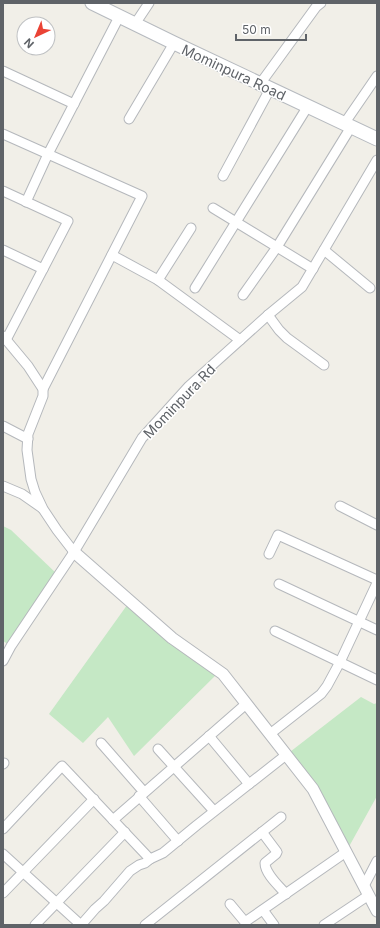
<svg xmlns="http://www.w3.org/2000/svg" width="380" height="928" viewBox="0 0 380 928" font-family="Inter,sans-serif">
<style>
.green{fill:#c5e8c5}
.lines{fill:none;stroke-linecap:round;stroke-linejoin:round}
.minor-casing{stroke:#b5b8bc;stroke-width:11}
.tertiary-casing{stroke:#b5b8bc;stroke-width:13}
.secondary-casing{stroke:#b6babf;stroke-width:15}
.minor{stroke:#fff;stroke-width:9}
.tertiary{stroke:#fff;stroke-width:11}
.secondary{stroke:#fff;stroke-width:13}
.labels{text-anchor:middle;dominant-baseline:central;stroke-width:3;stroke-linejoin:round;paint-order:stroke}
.street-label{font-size:14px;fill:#5f6368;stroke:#fff}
</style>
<rect width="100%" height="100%" fill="#f1efe8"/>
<!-- green -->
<g class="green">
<polygon points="3,526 11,530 58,575 11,646 3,641"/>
<polygon points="130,601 219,672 134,756 108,717 83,743 49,714"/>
<polygon points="361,697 374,704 377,703 377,796 346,852 286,755"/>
</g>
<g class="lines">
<defs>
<g id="minor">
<polyline points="135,24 149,3"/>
<polyline points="3,71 74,104"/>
<polyline points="260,84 316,7 321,3"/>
<polyline points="129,119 174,43"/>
<polyline points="344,124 377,76"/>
<polyline points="3,134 142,196 43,389"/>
<polyline points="223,176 270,89"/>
<polyline points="3,191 68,221 6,340"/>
<polyline points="26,202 48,154 119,17"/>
<polyline points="213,208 313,269"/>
<polyline points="3,250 43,269"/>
<polyline points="324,250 370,288"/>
<polyline points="112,255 158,280 240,340"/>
<polyline points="158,280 191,228"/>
<polyline points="195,288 308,106"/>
<polyline points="243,295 277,247 351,127"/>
<polyline points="268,315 279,330 287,338 324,365"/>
<polyline points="3,336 28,366 43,389 43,396 28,434 27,450 31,479 35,492 43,509 57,530 74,552"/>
<polyline points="3,426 28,439"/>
<polyline points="3,486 22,494 42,508"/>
<polyline points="340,506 377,525"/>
<polyline points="269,554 278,535 377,580"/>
<polyline points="279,584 377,630"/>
<polyline points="275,631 377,680"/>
<polyline points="3,661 11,646 74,552 142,438 189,386 268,315 302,287 377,160"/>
<polyline points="270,734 321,694 327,686 340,662 377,583"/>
<polyline points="209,736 249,784"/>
<polyline points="101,743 144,792"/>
<polyline points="158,749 214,811"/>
<polyline points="3,764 4,763"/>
<polyline points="139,796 178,841"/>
<polyline points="113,820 246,704"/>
<polyline points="3,829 62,766 150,859 145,863 139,865 130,871 104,901 95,909 81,925"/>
<path d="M262 832 277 852 276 854 265 863C265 874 279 886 286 894"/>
<polyline points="3,854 81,925"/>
<polyline points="150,859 163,853 197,825 286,755"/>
<polyline points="364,886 377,861"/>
<polyline points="3,893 94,799"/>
<polyline points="230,904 245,922 346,852"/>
<polyline points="263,910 274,925"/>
<polyline points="35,925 125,832"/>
<polyline points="145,925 281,817"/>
<polyline points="324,925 369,895"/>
</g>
<polyline id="tertiary" points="74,552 172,638 223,674 313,789 377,911"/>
<polyline id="secondary" points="92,3 174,43 377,139"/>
</defs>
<!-- minor casing -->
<use href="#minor" class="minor-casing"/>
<!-- tertiary casing -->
<use href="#tertiary" class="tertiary-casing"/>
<!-- secondary casing -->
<use href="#secondary" class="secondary-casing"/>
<!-- minor -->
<use href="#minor" class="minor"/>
<!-- tertiary -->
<use href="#tertiary" class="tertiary"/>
<!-- secondary -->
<use href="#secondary" class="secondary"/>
</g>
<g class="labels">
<!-- street labels -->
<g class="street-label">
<text transform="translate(234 72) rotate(25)">Mominpura Road</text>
<text transform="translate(179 401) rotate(-46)">Mominpura Rd</text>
</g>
</g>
<!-- border -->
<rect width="380" height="928" fill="none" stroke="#5f6368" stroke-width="8"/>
<!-- north arrow -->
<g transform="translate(36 36) rotate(224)"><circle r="19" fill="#ffffff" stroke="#bfc1c3"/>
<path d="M0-3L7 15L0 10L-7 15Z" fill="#ea4335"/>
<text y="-6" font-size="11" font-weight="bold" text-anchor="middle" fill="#5f6368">N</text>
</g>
<!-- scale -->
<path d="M236 34v6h70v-6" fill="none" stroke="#5f6368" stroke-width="2"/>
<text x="242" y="34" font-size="12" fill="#5f6368" stroke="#ffffff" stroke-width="3" paint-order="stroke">50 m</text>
</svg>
